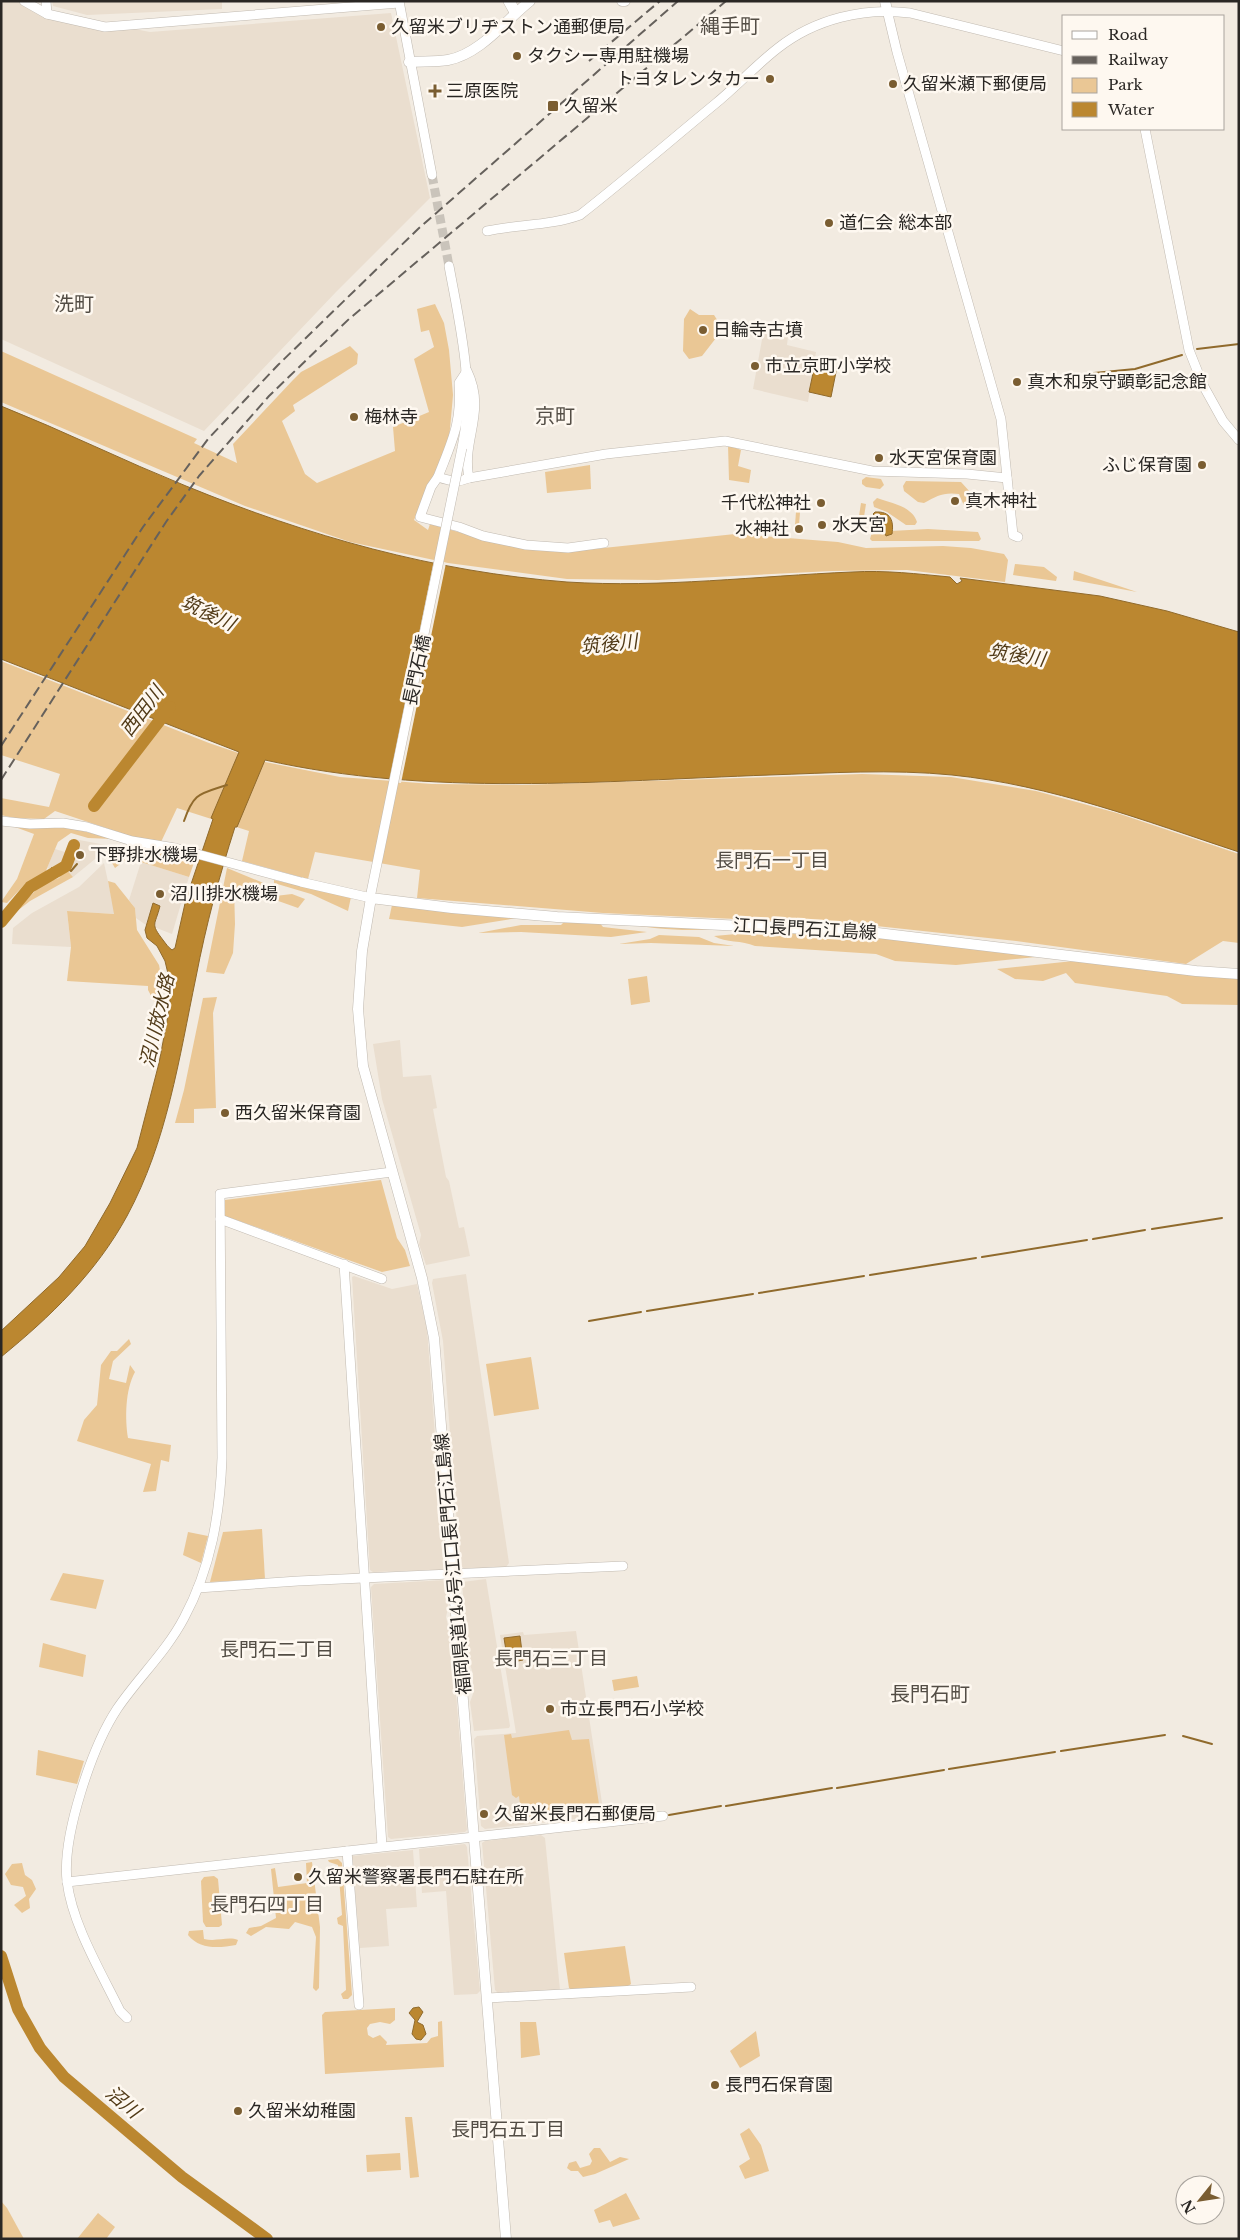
<svg xmlns="http://www.w3.org/2000/svg" width="1240" height="2240" viewBox="0 0 1240 2240" font-family="'Libre Baskerville','Noto Sans JP',serif">
<style>
.built{fill:#eadecf}
.green{fill:#eac795}
.water{fill:#bb8730;stroke:#906a2c}
.pier{fill:#f2ebe1}
.lines{fill:none;stroke-linecap:round;stroke-linejoin:round}
.stream{stroke:#906a2c;stroke-width:2}
.river{stroke:#bb8730;stroke-width:12}
.tertiary-tunnel{stroke:#cac4bb;stroke-width:9;stroke-dasharray:9 4.5;stroke-linecap:butt}
.tertiary-casing{stroke:#c1bab1;stroke-width:10}
.secondary-casing{stroke:#c1bab1;stroke-width:11}
.primary-casing{stroke:#c1bab1;stroke-width:12}
.tertiary{stroke:#fff;stroke-width:9}
.secondary{stroke:#fff;stroke-width:10}
.primary{stroke:#fff;stroke-width:11}
.rail{stroke:#66615c;stroke-width:2;stroke-dasharray:10 5;stroke-linecap:butt}
.tertiary-bridge-casing{stroke:#c1bab1;stroke-width:10;stroke-linecap:butt}
.tertiary-bridge{stroke:#fff;stroke-width:9}
.poi-dot{fill:#7a5d31;stroke:#fef8f0;stroke-width:2}
.labels{text-anchor:middle;dominant-baseline:central;stroke-width:5;stroke-linejoin:round;paint-order:stroke}
.poi-label{font-size:18px;fill:#2a2724;stroke:#fef8f0;text-anchor:start}
.street-label{font-size:18px;fill:#2a2724;stroke:#fef8f0}
.water-label{font-size:19px;font-style:italic;fill:#523b18;stroke:#fef8f0}
.neighbourhood-label{font-size:19px;fill:#534d45;stroke:#fef8f0}
.quarter-label{font-size:20px;fill:#534d45;stroke:#fef8f0}
</style>
<rect width="100%" height="100%" fill="#f2ebe1"/>
<!-- built -->
<g class="built">
<polygon points="1,1 25,1 57,14 150,32 391,13 430,198 336,292 204,431 1,339"/>
<polygon points="52,1 222,1 222,9 87,15 53,6"/>
<polygon points="763,334 788,336 787,345 816,352 808,402 753,389"/>
<polygon points="74,839 111,846 73,877 66,869 71,863 75,847 70,846 66,863 55,870 47,868 55,849 65,852 69,842"/>
<polygon points="141,862 189,877 172,934 154,927 153,904 146,925 136,918 135,908 129,900"/>
<polygon points="104,863 115,914 67,911 71,947 12,944 13,928 32,913 79,887"/>
<polygon points="400,1040 403,1077 431,1075 437,1108 433,1109 446,1177 449,1181 459,1228 464,1227 470,1256 426,1265 419,1244 421,1235 382,1099 373,1044"/>
<polygon points="466,1274 509,1563 506,1567 464,1569 460,1564 443,1341 432,1283 433,1279"/>
<polygon points="354,1276 392,1289 417,1284 427,1329 445,1570 373,1572 370,1570 352,1277"/>
<polygon points="486,1579 510,1726 509,1728 474,1731 470,1702 473,1694 473,1674 468,1658 462,1582"/>
<polygon points="446,1580 448,1608 446,1617 452,1644 467,1830 465,1832 391,1839 388,1837 371,1587 374,1584"/>
<polygon points="576,1631 604,1816 485,1829 481,1826 474,1739 477,1736 516,1733 500,1635 523,1632 524,1635"/>
<polygon points="541,1835 545,1838 560,1990 498,1993 495,1990 482,1843 485,1841"/>
<polygon points="465,1844 467,1847 480,1991 477,1994 454,1995 446,1891 422,1893 419,1849"/>
<polygon points="413,1850 417,1907 386,1909 389,1946 360,1948 352,1856"/>
</g>
<!-- green -->
<g class="green">
<polygon points="435,304 444,323 449,350 453,395 449,440 414,520 428,530 430,524 483,539 566,552 735,534 838,542 866,548 943,546 971,548 1004,554 1008,560 1005,582 907,570 832,571 658,580 567,579 448,563 350,542 245,506 1,402 1,351 197,439 194,443 237,463 233,444 293,380 301,372 350,346 358,354 357,364 293,405 295,411 282,421 305,474 317,483 395,451 393,427 429,412 414,359 434,347 429,330 421,332 417,309"/>
<polygon points="690,309 699,315 714,315 723,329 702,356 689,359 683,351 684,319"/>
<polygon points="728,445 741,450 738,466 751,470 749,483 729,480"/>
<polygon points="590,465 591,489 547,493 545,472"/>
<polygon points="866,477 881,479 884,485 880,489 866,487 862,484 862,480"/>
<path d="M906 481 961 482 971 493 974 505 965 508 959 494C943 492 937 496 924 503L918 502 904 491 903 486Z"/>
<path d="M877 498C891 503 912 506 917 522L915 525H906L887 512 874 507 873 502Z"/>
<polygon points="797,499 801,500 799,525 795,525"/>
<polygon points="861,503 866,504 863,523 858,523"/>
<polygon points="928,529 978,532 981,539 979,541 872,541 870,539 872,532"/>
<polygon points="1015,564 1044,567 1057,577 1056,581 1013,575"/>
<polygon points="1074,571 1137,592 1073,580"/>
<polygon points="1,661 209,743 265,762 340,777 432,784 522,785 862,774 951,777 1036,791 1117,813 1239,854 1239,943 1223,941 1186,964 1016,941 867,925 603,913 417,898 420,870 315,852 308,879 242,861 249,831 177,808 161,842 136,838 55,811 44,819 14,818 1,815 1,798 49,807 60,774 1,755"/>
<polygon points="15,827 67,827 114,839 88,838 71,833 58,842 45,873 26,883 7,903 1,902 17,879 34,834"/>
<polygon points="121,850 170,851 196,857 189,877 128,858 115,868 109,858"/>
<polygon points="227,868 278,889 234,888 235,924 233,953 224,974 206,972"/>
<polygon points="66,869 73,877 30,901 12,915 42,884 59,878"/>
<polygon points="274,880 351,897 348,911 311,894 274,883"/>
<polygon points="108,881 115,883 135,908 137,930 159,965 162,981 161,999 156,1005 148,990 148,986 67,981 71,947 67,911 114,914"/>
<polygon points="292,894 305,899 298,908 267,897"/>
<polygon points="392,905 523,917 462,927 389,919"/>
<polygon points="565,921 599,922 603,927 647,932 611,937 521,932 478,933 521,925 561,925"/>
<path d="M622 923 739 927C698 932 662 931 622 923Z"/>
<path d="M757 930 871 936 1046 956 956 965 895 961 876 954 755 946C742 940 726 943 714 936L748 933Z"/>
<polygon points="659,935 699,937 714,943 734,946 651,943 619,944 650,939"/>
<polygon points="1083,960 1239,979 1239,1005 1182,1004 1167,996 1075,983 1066,973 1043,981 1015,979 997,969"/>
<polygon points="647,976 650,1002 631,1005 628,979"/>
<polygon points="217,997 213,1013 216,1108 194,1109 194,1123 175,1123 184,1090 203,998"/>
<polygon points="381,1180 397,1238 405,1250 410,1266 382,1272 225,1216 225,1200"/>
<path d="M129 1339 131 1344 113 1361 109 1379 126 1383 130 1365 135 1372C125 1390 125 1419 128 1438L171 1445 169 1462 161 1460 156 1491 143 1492 151 1464 77 1441 84 1420 97 1405 101 1365 111 1351H117Z"/>
<polygon points="531,1357 539,1409 494,1416 486,1364"/>
<polygon points="262,1529 265,1579 210,1582 223,1532"/>
<polygon points="188,1532 208,1536 201,1563 183,1555"/>
<polygon points="63,1573 104,1580 96,1609 50,1600"/>
<polygon points="43,1643 86,1655 83,1677 39,1667"/>
<polygon points="637,1676 639,1687 614,1691 612,1680"/>
<polygon points="569,1730 572,1740 589,1739 599,1804 572,1807 572,1811 527,1817 521,1813 519,1796 516,1798 512,1795 504,1735 511,1734 512,1738"/>
<polygon points="38,1750 84,1761 77,1784 36,1775"/>
<polygon points="338,1859 342,1863 352,1995 348,1999 343,1999 341,1994 346,1990 343,1926 338,1924 337,1918 342,1915 338,1865 329,1862 328,1860"/>
<polygon points="312,1862 320,1927 319,1988 316,1991 313,1988 316,1937 312,1927 295,1922 289,1929 266,1927 251,1936 246,1933 249,1928 261,1926 276,1918 271,1869 275,1868 278,1887 307,1883 306,1863"/>
<polygon points="22,1863 25,1875 32,1880 36,1889 29,1899 30,1908 22,1913 14,1905 26,1896 23,1887 11,1885 5,1874 12,1864"/>
<polygon points="214,1876 218,1879 222,1925 219,1927 206,1927 203,1922 201,1881 204,1877"/>
<path d="M203 1930 204 1939C217 1942 228 1936 238 1940L236 1945C219 1948 200 1950 188 1935L189 1931Z"/>
<polygon points="625,1946 631,1984 628,1986 572,1990 569,1988 564,1953"/>
<polygon points="395,2008 395,2020 390,2024 380,2022 370,2024 367,2028 368,2035 373,2038 380,2035 387,2042 386,2045 427,2043 431,2038 438,2036 438,2022 442,2021 444,2067 325,2074 322,2015 325,2012"/>
<polygon points="520,2022 536,2022 540,2055 521,2058"/>
<polygon points="756,2031 760,2056 740,2068 730,2051"/>
<polygon points="405,2117 412,2117 419,2177 410,2178"/>
<polygon points="749,2128 761,2145 769,2171 745,2179 739,2166 750,2159 740,2134"/>
<polygon points="594,2148 600,2148 610,2162 620,2157 629,2159 595,2174 583,2177 578,2171 571,2171 567,2168 569,2163 576,2161 580,2168 590,2165 592,2161 589,2154"/>
<polygon points="400,2153 401,2170 367,2172 366,2155"/>
<polygon points="626,2193 640,2219 613,2227 610,2220 599,2223 594,2210"/>
<polygon points="1,2201 7,2208 24,2239 1,2239"/>
<polygon points="98,2213 115,2227 106,2239 77,2239"/>
</g>
<!-- water -->
<g class="water">
<polygon points="815,364 837,367 831,397 809,392"/>
<path d="M1 406C64 431 124 461 186 486 308 536 435 572 567 582 662 588 757 576 852 572 885 570 918 574 950 577L957 584 962 581 960 578 1100 596 1167 611 1239 632V852C1145 821 1051 785 952 775 892 769 830 773 769 775 601 781 430 797 265 760L237 827H235C219 877 206 925 196 977 179 1059 167 1142 127 1216 96 1273 50 1317 1 1357V1331L59 1277 85 1246 110 1203 137 1148 159 1063 170 1005 169 978 165 961 157 946 147 938 145 930 153 903 160 906C155 926 150 923 163 940 166 944 168 947 172 950L175 948 186 899 213 819 211 818 239 752 1 659Z"/>
<path d="M875 512C891 511 894 521 892 534L886 536 880 521 873 514Z"/>
<polygon points="520,1636 523,1660 508,1663 504,1638"/>
<polygon points="419,2007 423,2012 417,2022 423,2025 426,2034 421,2040 416,2039 412,2034 415,2020 409,2013 413,2008"/>
</g>
<!-- pier -->
<polygon class="pier" points="434,560 446,563 401,783 389,782"/>
<g class="lines">
<!-- stream -->
<g class="stream">
<polyline points="1197,349 1239,344"/>
<polyline points="1094,373 1135,369 1182,355"/>
<path d="M184 821C194 792 200 794 227 785"/>
<polyline points="66,866 71,871 77,864"/>
<polyline points="50,875 52,868"/>
<polyline points="1152,1229 1222,1218"/>
<polyline points="1093,1239 1145,1230"/>
<polyline points="982,1257 1087,1240"/>
<polyline points="870,1275 976,1258"/>
<polyline points="759,1293 864,1276"/>
<polyline points="647,1311 753,1294"/>
<polyline points="589,1321 641,1312"/>
<polyline points="1183,1736 1212,1744"/>
<polyline points="1061,1751 1165,1735"/>
<polyline points="949,1769 1055,1752"/>
<polyline points="837,1788 944,1770"/>
<polyline points="726,1806 832,1788"/>
<polyline points="669,1815 721,1806"/>
</g>
<!-- river -->
<g class="river">
<polyline points="94,806 170,707"/>
<polyline points="1,922 30,887 66,866 74,845"/>
<polyline points="1,1956 18,2009 40,2048 64,2077 182,2177 267,2239"/>
</g>
<!-- tertiary-tunnel -->
<polyline class="tertiary-tunnel" points="432,175 449,266"/>
<defs>
<g id="tertiary">
<polyline points="24,1 47,14 105,27 399,3"/>
<polyline points="46,1 47,14"/>
<polyline points="399,1 432,175"/>
<polyline points="887,10 897,52 1001,419 1013,535 1018,537"/>
<polyline points="1145,129 1189,350 1203,385 1223,421 1239,440"/>
<path d="M487 231C518 224 550 226 580 215 626 179 670 141 715 104 737 86 756 65 778 48 815 19 864 7 910 13L1064 51"/>
<path d="M449 266C460 326 475 386 462 448"/>
<path d="M438 477C452 441 462 423 459 383L467 371C487 412 461 440 469 478"/>
<path d="M604 543 568 548 526 545 483 536 459 527 420 517 431 487 438 477C450 481 457 483 469 478L606 454 725 441 872 471 967 474 1007 478"/>
<polyline points="1,821 30,824 63,823 87,827 132,841 175,848 301,882 371,898 371,893"/>
<polyline points="220,1219 382,1279"/>
<polyline points="344,1264 382,1846"/>
<polyline points="198,1588 298,1581 623,1566"/>
<polyline points="347,1851 359,2005"/>
<polyline points="67,1882 663,1816"/>
<polyline points="488,1998 691,1987"/>
<path d="M127 2018 120 2011C101 1972 72 1924 67 1881 62 1836 92 1747 117 1709 138 1678 166 1652 184 1618 211 1568 220 1514 222 1458L220 1194 392 1172"/>
</g>
<g id="secondary">
<polyline points="622,1 625,1"/>
<polyline points="885,1 887,10"/>
<path d="M409 62C422 61 436 62 448 60 480 54 505 21 530 1"/>
<polyline points="506,2239 434,1338 422,1278 363,1066 358,1009 362,951 371,898 452,908 557,917 869,932 1196,971 1239,974"/>
</g>
<polyline id="primary" points="509,1 515,12"/>
</defs>
<!-- tertiary casing -->
<use href="#tertiary" class="tertiary-casing"/>
<!-- secondary casing -->
<use href="#secondary" class="secondary-casing"/>
<!-- primary casing -->
<use href="#primary" class="primary-casing"/>
<!-- tertiary -->
<use href="#tertiary" class="tertiary"/>
<!-- secondary -->
<use href="#secondary" class="secondary"/>
<!-- primary -->
<use href="#primary" class="primary"/>
<!-- rail -->
<g class="rail">
<polyline points="589,61 660,1"/>
<polyline points="1,746 143,527 208,439 278,365 418,229 678,1"/>
<polyline points="1,780 166,522 199,476 269,396 349,319 726,1"/>
</g>
<defs>
<polyline id="tertiary-bridge" points="371,893 462,448"/>
</defs>
<!-- tertiary-bridge casing -->
<use href="#tertiary-bridge" class="tertiary-bridge-casing"/>
<!-- tertiary-bridge -->
<use href="#tertiary-bridge" class="tertiary-bridge"/>
</g>
<!-- markers -->
<g class="poi-dot">
<circle cx="381" cy="27" r="5"/>
<circle cx="517" cy="56" r="5"/>
<circle cx="770" cy="79" r="5"/>
<circle cx="893" cy="84" r="5"/>
<path d="M432.5 83.5h5v5h5v5h-5v5h-5v-5h-5v-5h5z"/>
<rect x="547" y="100" width="12" height="12" rx="2.5"/>
<circle cx="829" cy="223" r="5"/>
<circle cx="703" cy="330" r="5"/>
<circle cx="755" cy="366" r="5"/>
<circle cx="1017" cy="382" r="5"/>
<circle cx="354" cy="417" r="5"/>
<circle cx="879" cy="458" r="5"/>
<circle cx="1202" cy="465" r="5"/>
<circle cx="955" cy="501" r="5"/>
<circle cx="821" cy="503" r="5"/>
<circle cx="822" cy="525" r="5"/>
<circle cx="799" cy="529" r="5"/>
<circle cx="80" cy="855" r="5"/>
<circle cx="160" cy="894" r="5"/>
<circle cx="225" cy="1113" r="5"/>
<circle cx="550" cy="1709" r="5"/>
<circle cx="484" cy="1814" r="5"/>
<circle cx="298" cy="1877" r="5"/>
<circle cx="715" cy="2085" r="5"/>
<circle cx="238" cy="2111" r="5"/>
</g>
<g class="labels">
<!-- poi labels -->
<g class="poi-label">
<text x="391" y="27">久留米ブリヂストン通郵便局</text>
<text x="527" y="56">タクシー専用駐機場</text>
<text x="760" y="79" text-anchor="end">トヨタレンタカー</text>
<text x="903" y="84">久留米瀬下郵便局</text>
<text x="446" y="91">三原医院</text>
<text x="564" y="106">久留米</text>
<text x="839" y="223">道仁会 総本部</text>
<text x="713" y="330">日輪寺古墳</text>
<text x="765" y="366">市立京町小学校</text>
<text x="1027" y="382">真木和泉守顕彰記念館</text>
<text x="364" y="417">梅林寺</text>
<text x="889" y="458">水天宮保育園</text>
<text x="1192" y="465" text-anchor="end">ふじ保育園</text>
<text x="965" y="501">真木神社</text>
<text x="811" y="503" text-anchor="end">千代松神社</text>
<text x="832" y="525">水天宮</text>
<text x="789" y="529" text-anchor="end">水神社</text>
<text x="90" y="855">下野排水機場</text>
<text x="170" y="894">沼川排水機場</text>
<text x="235" y="1113">西久留米保育園</text>
<text x="560" y="1709">市立長門石小学校</text>
<text x="494" y="1814">久留米長門石郵便局</text>
<text x="308" y="1877">久留米警察署長門石駐在所</text>
<text x="725" y="2085">長門石保育園</text>
<text x="248" y="2111">久留米幼稚園</text>
</g>
<!-- street labels -->
<g class="street-label">
<text transform="translate(417 670) rotate(-78)">長門石橋</text>
<text transform="translate(805 929) rotate(3)">江口長門石江島線</text>
<text transform="translate(453 1564) rotate(-95)">福岡県道145号江口長門石江島線</text>
</g>
<!-- water labels -->
<g class="water-label">
<text transform="translate(208 613) rotate(25)">筑後川</text>
<text transform="translate(609 644) rotate(-6)">筑後川</text>
<text transform="translate(1017 655) rotate(9)">筑後川</text>
<text transform="translate(142 711) rotate(-53)">西田川</text>
<text transform="translate(157 1021) rotate(-77)">沼川放水路</text>
<text transform="translate(123 2102) rotate(40)">沼川</text>
</g>
<!-- neighbourhood labels -->
<g class="neighbourhood-label">
<text x="772" y="860">長門石一丁目</text>
<text x="277" y="1649">長門石二丁目</text>
<text x="551" y="1658">長門石三丁目</text>
<text x="267" y="1904">長門石四丁目</text>
<text x="508" y="2129">長門石五丁目</text>
</g>
<!-- quarter labels -->
<g class="quarter-label">
<text x="730" y="26">縄手町</text>
<text x="74" y="304">洗町</text>
<text x="555" y="416">京町</text>
<text x="930" y="1694">長門石町</text>
</g>
</g>
<!-- border -->
<rect width="1240" height="2240" fill="none" stroke="#2a2724" stroke-width="5"/>
<!-- legend -->
<rect x="1062" y="15" width="162" height="115" fill="#fef8f0" stroke="#a9a49e"/>
<rect x="1072" y="31" width="25" height="8" fill="#ffffff" stroke="#a9a49e"/>
<text x="1108" y="40" font-size="15" fill="#2a2724">Road</text>
<rect x="1072" y="56" width="25" height="8" fill="#66615c" stroke="#a9a49e"/>
<text x="1108" y="65" font-size="15" fill="#2a2724">Railway</text>
<rect x="1072" y="78" width="25" height="15" fill="#eac795" stroke="#a9a49e"/>
<text x="1108" y="90" font-size="15" fill="#2a2724">Park</text>
<rect x="1072" y="102" width="25" height="15" fill="#bb8730" stroke="#a9a49e"/>
<text x="1108" y="115" font-size="15" fill="#2a2724">Water</text>
<!-- north arrow -->
<g transform="translate(1200 2200) rotate(240)"><circle r="24" fill="#fef8f0" stroke="#a9a49e"/>
<path d="M0-4L9 19L0 12L-9 19Z" fill="#7a5d31"/>
<text y="-8" font-size="14" font-weight="bold" text-anchor="middle" fill="#2a2724">N</text>
</g>
</svg>
